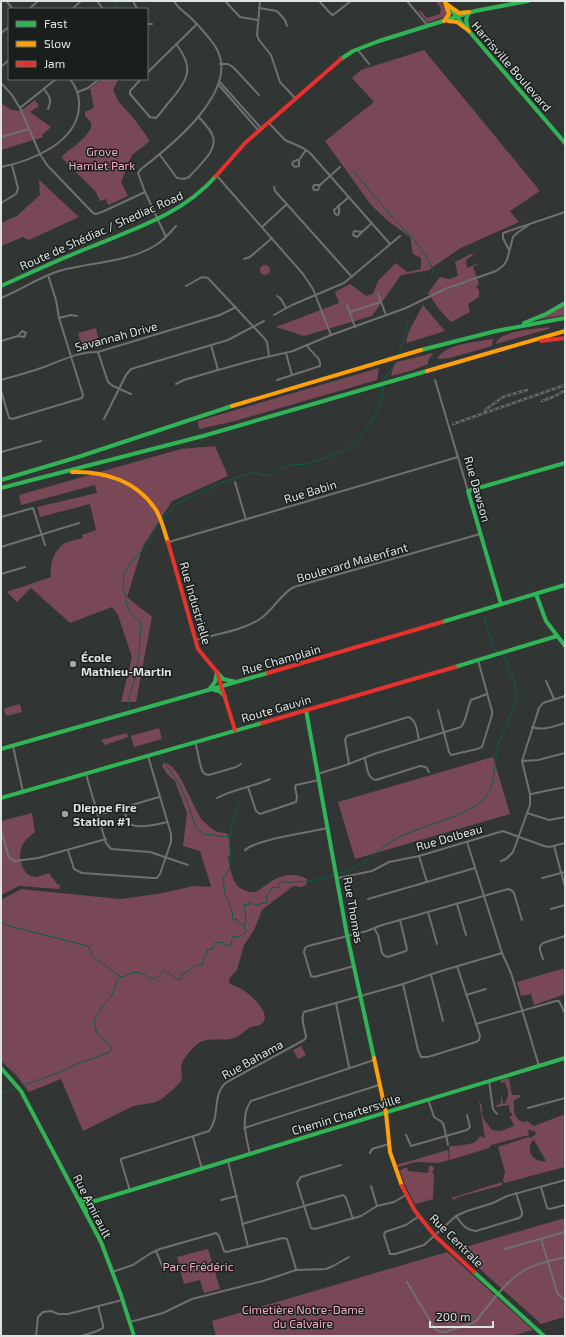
<svg xmlns="http://www.w3.org/2000/svg" width="566" height="1337" viewBox="0 0 566 1337" font-family="'Exo 2',sans-serif">
<style>
.green{fill:#794857;fill-rule:evenodd}
.lines{fill:none;stroke-linecap:round;stroke-linejoin:round}
.stream{stroke:#0b5d4a;stroke-width:1}
.street{stroke:#707070;stroke-width:2}
.fast{stroke:#30b455;stroke-width:4}
.slow{stroke:#ff9f0a;stroke-width:4}
.jam{stroke:#e5322d;stroke-width:4}
.rail-casing{stroke:#696c6a;stroke-width:2.5}
.rail{stroke:#1a1f1d;stroke-width:1;stroke-dasharray:3;stroke-linecap:butt}
.poi-dot{fill:#a0a6a4;stroke:#1a1f1d;stroke-width:1.5}
.labels{text-anchor:middle;dominant-baseline:central;stroke-width:3;stroke-linejoin:round;paint-order:stroke}
.street-label{font-size:12px;fill:#dce3e0;stroke:#1a1f1d}
.park-label{font-size:12px;fill:#f4aabf;stroke:#1a1f1d}
.poi-label{font-size:12px;font-weight:bold;fill:#dce3e0;stroke:#1a1f1d;text-anchor:start}
</style>
<rect width="100%" height="100%" fill="#313634"/>
<!-- green -->
<g class="green">
<polygon points="435,1 440,1 447,10 447,13 444,17 429,22 427,22 419,12 420,10 427,18 440,14 441,8"/>
<polygon points="424,50 540,191 510,211 519,222 461,248 430,269 430,270 401,275 372,316 304,336 276,327 339,303 335,292 350,284 366,296 373,294 378,281 396,263 407,272 421,269 421,258 413,254 410,237 388,221 371,205 325,141 374,102 352,78 361,70"/>
<path d="M102 79H120L118 80 113 90 119 102 135 120 150 141 132 155 121 182 128 196 108 205 106 199 100 201 96 192 62 158 63 155C69 150 98 131 90 121 89 119 86 118 85 116V112L94 108 90 88Z"/>
<polygon points="35,100 39,106 30,112 51,127 42,135 43,137 1,150 1,103 11,110 21,111"/>
<polygon points="39,180 79,217 29,240 23,237 1,246 1,223 17,216 40,195"/>
<polygon points="471,254 474,254 466,260 467,268 481,262 473,267 479,284 476,287 479,290 479,297 468,304 470,312 451,322 439,309 428,293 440,277 449,279 458,276 455,262"/>
<circle cx="265" cy="270" r="5"/>
<polygon points="565,304 565,315 535,320"/>
<polygon points="423,305 445,331 406,343 409,331"/>
<path d="M549 327V329L496 344C499 330 537 329 549 327Z"/>
<polygon points="96,328 100,347 82,350 78,333"/>
<path d="M493 339 492 346 450 358 437 359C445 343 478 342 493 339Z"/>
<polygon points="433,353 428,361 428,364 410,371 391,376 393,368 397,362"/>
<polygon points="379,368 377,380 235,421 199,429 198,421"/>
<path d="M215 446 228 476 172 501 143 546 127 597 152 617 136 702H121L132 657 118 615 112 607 70 623 31 588 17 602 7 592 51 577C50 566 52 554 62 545 66 541 77 540 83 538L82 535 96 530 90 504 40 517 37 507 97 493 95 485 21 505 19 495 181 449Z"/>
<polygon points="20,704 22,712 6,716 4,710 5,708"/>
<polygon points="159,728 162,739 134,747 131,736"/>
<polygon points="127,733 128,737 105,745 101,740"/>
<polygon points="493,757 510,814 355,859 338,802"/>
<path d="M164 763C179 762 193 810 203 821 207 824 213 831 218 832 222 833 224 832 227 834L229 837 230 855 228 857C230 866 231 876 236 884 239 889 249 893 256 892 260 890 265 885 269 883 280 875 295 872 307 879L306 885 301 887 293 886 262 910 254 930 244 945 237 970 229 979V983C234 986 239 987 243 990 251 995 275 1016 260 1025 257 1026 254 1026 251 1027 243 1031 239 1038 230 1039 218 1041 205 1036 195 1046 189 1052 181 1060 181 1069 181 1073 183 1077 181 1081 179 1084 162 1100 158 1101 150 1105 140 1103 131 1107L83 1131 61 1079 29 1092 17 1076 1 1061V900L21 889 120 899 158 894 194 886 209 887 211 886 200 851 183 846 187 813 175 781 167 774 162 766Z"/>
<path d="M32 813 35 832C30 836 25 840 22 846 17 856 22 878 37 877 41 876 45 874 49 873L57 884 60 885 59 889 19 886 1 895V821Z"/>
<polygon points="565,968 565,994 534,1005 531,994 521,996 517,982"/>
<polygon points="301,1046 306,1055 298,1059 293,1050"/>
<path d="M506 1078 509 1079 512 1095H521L520 1097 513 1101C516 1111 511 1116 523 1122L527 1121 534 1126 565 1114V1167L504 1183 503 1180 505 1172 498 1147 528 1137 531 1138 536 1134 534 1130 531 1131 530 1129 528 1130 529 1135 495 1144 491 1145 489 1148 450 1160 449 1149 450 1146C453 1147 469 1144 473 1143 476 1142 478 1139 480 1136L485 1138 479 1100 482 1106V1115L485 1121 492 1130 500 1131 514 1126C514 1122 510 1120 510 1116H512V1113H510L509 1105 497 1107 496 1106 501 1103V1094L503 1104 506 1103C506 1099 508 1097 508 1094 509 1089 505 1086 505 1082L501 1083 500 1081ZM533 1140H534L546 1161C533 1163 525 1151 533 1140Z"/>
<polygon points="448,1150 449,1160 438,1163 416,1162 398,1167 396,1165"/>
<polygon points="429,1166 432,1166 434,1168 432,1173 434,1173 433,1199 415,1204 405,1185 400,1171 398,1171 407,1167 408,1171 428,1173"/>
<polygon points="502,1182 502,1185 499,1186 458,1197 454,1200 451,1198"/>
<polygon points="565,1218 565,1317 541,1324 458,1249"/>
<polygon points="208,1249 220,1289 204,1293 200,1280 184,1284 177,1257"/>
<polygon points="447,1252 533,1330 511,1336 216,1336 212,1321"/>
</g>
<g class="lines">
<!-- stream -->
<g class="stream">
<polyline points="114,1 121,9"/>
<path d="M353 171C367 187 380 203 394 219 408 235 427 250 433 271L431 274"/>
<polyline points="397,356 405,338 408,321"/>
<polyline points="382,382 395,364 396,359"/>
<polyline points="162,519 176,504 221,483 250,473 256,473 264,476 271,475 289,465 308,464 347,450 356,443 369,425 381,404 383,394 382,385"/>
<polyline points="484,616 494,649 498,652"/>
<polyline points="129,710 129,697 135,678 139,654 141,622 131,614 127,606 123,585 124,573 131,562 143,550 160,521"/>
<polyline points="159,754 179,784 187,801 196,828 204,834 229,837"/>
<path d="M1 922 9 926 88 946 91 952V955L121 977C126 977 129 973 135 972 147 972 152 987 163 971 167 971 173 975 175 978L180 980 182 973H186L194 966 203 964C202 958 208 955 207 950L212 949 215 943 223 942V945H228L230 947 233 936 238 937 246 932 244 926 237 922V919L232 920C235 911 227 902 225 893 224 889 224 883 223 878 235 867 229 852 230 837 230 826 236 814 239 804"/>
<path d="M244 926 246 920 244 904 248 905 250 902 255 905 268 902 266 897 273 887 279 888 280 882 283 881 287 883C295 881 301 882 308 881 317 881 344 873 352 869 367 863 378 849 392 841 419 825 460 820 483 800 496 788 494 761 498 745 503 731 517 707 516 693 516 681 508 667 504 656L502 655"/>
<polyline points="25,1085 68,1069 74,1065 108,1053 112,1050 110,1045 97,1034 94,1021 104,1004 111,997 118,979 120,977"/>
<polyline points="1,1094 15,1088"/>
</g>
<!-- street -->
<g class="street">
<polyline points="6,1 13,9"/>
<polyline points="97,1 103,9"/>
<polyline points="133,1 137,9"/>
<polyline points="225,1 240,17 258,20"/>
<polyline points="260,1 257,35 259,40 271,55 280,82 295,98"/>
<polyline points="319,1 331,14 333,15 351,1"/>
<polyline points="407,1 428,26"/>
<polyline points="457,1 461,1"/>
<polyline points="259,8 277,11 285,20 287,26"/>
<polyline points="29,9 38,1"/>
<polyline points="72,9 81,1"/>
<polyline points="147,24 152,24"/>
<polyline points="1,33 9,27"/>
<polyline points="358,50 369,64"/>
<polyline points="220,64 228,64 233,67 259,95"/>
<polyline points="1,67 9,60"/>
<polyline points="147,73 197,24"/>
<path d="M141 79 130 91V94L150 117 156 118C161 113 165 107 170 101 188 80 195 68 176 44"/>
<polyline points="219,81 261,128"/>
<polyline points="1,83 12,95 20,108 40,154 47,165 93,213 96,214 102,212 145,192"/>
<polyline points="218,84 258,130"/>
<path d="M44 89C50 97 52 100 48 109"/>
<polyline points="78,92 88,88 99,79"/>
<polyline points="20,108 56,79"/>
<polyline points="268,122 285,140 303,148 310,153 390,244"/>
<polyline points="1,137 29,129"/>
<path d="M160 155 177 178 184 179 189 177C198 166 220 150 212 134 209 128 203 122 198 116"/>
<polygon points="297,160 299,160 299,166 295,167 292,164 293,162"/>
<polyline points="299,160 306,150"/>
<path d="M1 167C31 161 77 143 79 107 80 96 77 88 70 79"/>
<polyline points="217,176 303,274 313,289 331,335"/>
<polyline points="320,185 318,190 314,190 313,187 314,185 320,185 340,167"/>
<polyline points="274,187 275,191 352,277"/>
<polyline points="1,203 16,194 18,188 12,165"/>
<polyline points="339,205 339,213 338,215 335,214 334,210 349,197"/>
<polyline points="262,227 287,204"/>
<polyline points="362,232 357,237 353,235 354,231 362,232 372,223"/>
<path d="M166 237 145 192 138 173 141 169C171 146 243 89 215 46 208 36 199 26 191 18 185 12 178 9 174 1"/>
<polyline points="509,250 503,238 503,233 565,212"/>
<polyline points="244,259 250,257 272,238"/>
<polyline points="186,286 202,277 208,278 264,338 267,342 269,356"/>
<polyline points="378,294 386,315"/>
<polyline points="277,296 281,299 286,308"/>
<path d="M1 298C21 290 39 277 59 271 91 262 127 263 156 245 164 240 170 233 176 226"/>
<polyline points="347,305 355,327"/>
<polyline points="350,312 381,302"/>
<polyline points="274,315 292,305 344,283 400,236"/>
<polyline points="59,318 71,315 77,316"/>
<polyline points="1,341 18,336 24,337 26,333 22,331 18,336"/>
<polyline points="211,345 218,370 254,360 293,351 331,335 406,308 445,289 496,271 503,266 507,260 513,237 517,233 530,224"/>
<polyline points="98,352 108,382 113,386 131,394"/>
<polyline points="286,353 292,375"/>
<path d="M1 380C14 376 28 373 41 368 59 362 78 351 98 352L220 315 236 307"/>
<path d="M277 380 320 366C322 357 310 353 307 345"/>
<polyline points="435,380 468,491"/>
<polyline points="176,384 184,380 218,370"/>
<polyline points="1,390 9,418 12,419 82,398 83,395 59,318 56,300 48,275"/>
<polyline points="104,419 126,375 131,369 228,340 264,321"/>
<polyline points="1,452 41,441"/>
<polyline points="235,482 246,520"/>
<polyline points="1,517 33,508 45,545"/>
<polyline points="169,542 458,457"/>
<polyline points="1,547 79,523"/>
<polyline points="1,574 25,567"/>
<path d="M195 640C216 634 242 631 260 619 274 610 279 595 294 587L480 534"/>
<polyline points="546,681 554,699"/>
<polyline points="438,710 449,752 451,755 477,749 482,747 492,715 492,711 478,660"/>
<path d="M532 727C544 731 554 726 565 723"/>
<path d="M195 742C198 749 199 766 203 772 205 775 205 774 209 775L236 767 241 764"/>
<polyline points="13,746 23,792"/>
<path d="M365 759C367 766 367 779 376 780L420 766 426 767 429 772"/>
<polyline points="522,761 538,760 565,753"/>
<path d="M349 764 345 740 347 736 408 717C417 720 417 732 419 740"/>
<polyline points="86,774 106,843 111,849 150,852 188,865"/>
<path d="M318 774 349 764 374 754 461 727C467 719 467 709 471 700L487 694"/>
<polyline points="248,787 256,811 260,814 296,802 297,797 295,787 296,785 319,780"/>
<polyline points="531,794 565,787"/>
<path d="M217 798C233 789 253 787 270 779"/>
<path d="M124 807C125 812 126 820 129 823 136 830 159 824 167 822"/>
<polyline points="527,813 549,820 565,817"/>
<polyline points="98,815 159,797"/>
<polyline points="1,830 9,858 15,861 38,858 106,839"/>
<polyline points="467,842 502,953 511,973 539,1066"/>
<polyline points="554,846 565,887"/>
<polyline points="68,850 74,869 82,873 153,878 157,878 160,874 171,842 171,834 148,756"/>
<path d="M245 850C257 839 311 832 328 828"/>
<polyline points="419,856 427,882"/>
<polyline points="501,861 506,859 513,852 530,805 530,794 522,761 539,708 543,703 565,696"/>
<polyline points="338,878 372,871 389,862 419,856 503,831 544,846 549,847 565,843"/>
<polyline points="542,878 565,872"/>
<polyline points="368,899 475,868"/>
<polyline points="457,904 466,935"/>
<polyline points="551,909 565,905"/>
<polyline points="428,912 437,944"/>
<polyline points="374,928 378,935 382,953 385,956 388,957 406,951 407,949 400,920"/>
<path d="M543 959C541 953 537 947 543 943L565 936"/>
<polyline points="354,966 314,977 311,976 304,952 305,948 308,946 367,931 379,926 508,889 511,890 514,893 522,920"/>
<polyline points="431,975 443,1021"/>
<polyline points="403,984 418,1050 421,1057 428,1057 476,1042 479,1040 480,1036 457,966"/>
<polyline points="466,995 486,989"/>
<polyline points="336,1003 349,1067"/>
<polyline points="476,1024 556,1001 559,1001 565,1013"/>
<polyline points="489,1081 493,1109 497,1114"/>
<polyline points="428,1099 434,1117 442,1122 444,1126 448,1145"/>
<polyline points="528,1108 565,1098"/>
<polyline points="244,1128 379,1085"/>
<polyline points="406,1135 411,1146 467,1130 470,1127 467,1115"/>
<polyline points="193,1137 202,1169"/>
<polyline points="370,1153 372,1149 389,1144"/>
<path d="M250 1154C246 1137 240 1116 251 1101L374 1060"/>
<polyline points="228,1161 248,1247"/>
<polyline points="341,1165 301,1177 297,1183 311,1228 315,1229 361,1216 377,1206 394,1202 406,1195"/>
<polyline points="371,1186 377,1206"/>
<polyline points="541,1187 547,1208 550,1209 565,1205"/>
<path d="M130 1191 121 1161V1159L209 1131C221 1116 211 1094 227 1082L304 1040 306 1037C305 1029 300 1018 304 1012L403 984 441 971 502 953"/>
<polyline points="221,1200 237,1196"/>
<polyline points="419,1216 406,1225 385,1232 384,1235 390,1254 395,1254 424,1245 456,1216 467,1211 493,1203 507,1196 565,1180"/>
<path d="M456 1216C462 1224 465 1230 476 1231L519 1218 522 1215V1212L516 1193"/>
<polyline points="242,1224 343,1195 346,1198 353,1219"/>
<polyline points="541,1239 557,1292 559,1295 565,1300"/>
<polyline points="505,1249 565,1232"/>
<polyline points="156,1251 164,1270"/>
<polyline points="112,1272 133,1265 151,1253 160,1249 216,1233 219,1236 224,1251 226,1252 283,1238 287,1239 296,1269"/>
<path d="M407 1282 435 1329 441 1332H445L472 1323 476 1321C489 1305 506 1281 523 1271 535 1263 551 1261 565 1257"/>
<polyline points="130,1322 163,1313 192,1299 263,1281 296,1270 326,1269 333,1266 349,1257"/>
<polyline points="36,1336 38,1317 43,1312 51,1311 58,1314 68,1314 122,1300"/>
<polyline points="82,1336 97,1331 103,1328 103,1325 98,1306"/>
</g>
<!-- fast -->
<g class="fast">
<polyline points="444,1 465,27"/>
<polyline points="468,14 466,20 468,29"/>
<polyline points="468,30 565,143"/>
<polyline points="341,59 353,51 379,41 475,11 528,1"/>
<path d="M1 286C32 272 62 258 93 246 137 228 184 213 216 176"/>
<polyline points="524,323 546,314 565,303"/>
<polyline points="421,350 496,331 565,318"/>
<polyline points="1,480 78,457 232,406"/>
<polyline points="1,488 203,436 427,371"/>
<polyline points="536,594 546,621 565,646"/>
<polyline points="501,604 468,491 565,463"/>
<polyline points="442,622 565,585"/>
<polyline points="455,667 557,636"/>
<polyline points="217,672 223,679 236,682"/>
<polyline points="209,690 215,682 217,672"/>
<polyline points="214,690 219,691 225,696"/>
<polyline points="306,710 347,935 374,1058"/>
<polyline points="1,749 268,673"/>
<polyline points="1,798 262,723"/>
<polyline points="1,1068 21,1091 101,1242 121,1295 134,1336"/>
<polyline points="80,1199 85,1201 95,1201"/>
<polyline points="82,1205 565,1058"/>
<polyline points="86,1212 87,1206 92,1203"/>
<polyline points="474,1272 544,1336"/>
</g>
<!-- slow -->
<g class="slow">
<polyline points="445,3 459,13 469,12"/>
<polyline points="444,21 449,14 446,5"/>
<polyline points="448,21 457,22 469,31"/>
<polyline points="427,371 565,331"/>
<polyline points="232,406 421,350"/>
<path d="M72 472C105 471 137 481 156 510 162 520 164 531 168 542"/>
<polyline points="374,1058 386,1113 390,1152 402,1186"/>
</g>
<!-- jam -->
<g class="jam">
<polyline points="216,176 245,143 341,59"/>
<polyline points="541,341 565,338"/>
<polyline points="168,542 198,649 217,672 235,730"/>
<polyline points="268,673 442,622"/>
<polyline points="262,723 455,667"/>
<polyline points="402,1186 415,1211 435,1236 474,1272"/>
</g>
<defs>
<g id="rail">
<polyline points="542,401 553,397 564,391"/>
<polyline points="485,410 503,397 527,390"/>
<polyline points="453,424 565,385"/>
</g>
</defs>
<!-- rail casing -->
<use href="#rail" class="rail-casing"/>
<!-- rail -->
<use href="#rail" class="rail"/>
</g>
<!-- markers -->
<g class="poi-dot">
<circle cx="73" cy="664" r="4"/>
<circle cx="65" cy="814" r="4"/>
</g>
<g class="labels">
<!-- street labels -->
<g class="street-label">
<text transform="translate(512 66) rotate(49)">Harrisville Boulevard</text>
<text transform="translate(101 230) rotate(-24)">Route de Shédiac / Shediac Road</text>
<text transform="translate(116 336) rotate(-15)">Savannah Drive</text>
<text transform="translate(478 489) rotate(74)">Rue Dawson</text>
<text transform="translate(310 491) rotate(-17)">Rue Babin</text>
<text transform="translate(352 562) rotate(-16)">Boulevard Malenfant</text>
<text transform="translate(196 603) rotate(74)">Rue Industrielle</text>
<text transform="translate(281 659) rotate(-16)">Rue Champlain</text>
<text transform="translate(276 708) rotate(-16)">Route Gauvin</text>
<text transform="translate(449 837) rotate(-16)">Rue Dolbeau</text>
<text transform="translate(354 910) rotate(80)">Rue Thomas</text>
<text transform="translate(252 1059) rotate(-29)">Rue Bahama</text>
<text transform="translate(346 1114) rotate(-17)">Chemin Chartersville</text>
<text transform="translate(93 1206) rotate(63)">Rue Amirault</text>
<text transform="translate(457 1240) rotate(45)">Rue Centrale</text>
</g>
<!-- park labels -->
<g class="park-label">
<text x="102" y="151">Grove<tspan x="102" dy="14">Hamlet Park</tspan></text>
<text x="198" y="1266">Parc Frédéric</text>
<text x="303" y="1309">Cimetière Notre-Dame<tspan x="303" dy="14">du Calvaire</tspan></text>
</g>
<!-- poi labels -->
<g class="poi-label">
<text x="81" y="657">École<tspan x="81" dy="14">Mathieu-Martin</tspan></text>
<text x="73" y="807">Dieppe Fire<tspan x="73" dy="14">Station #1</tspan></text>
</g>
</g>
<!-- border -->
<rect width="566" height="1337" fill="none" stroke="#dce3e0" stroke-width="4"/>
<!-- legend -->
<rect x="8" y="8" width="140" height="72" fill="#1a1f1d" stroke="#686d6b"/>
<rect x="16" y="21" width="20" height="6" fill="#30b455" stroke="#686d6b"/>
<text x="44" y="28" font-size="12" fill="#dce3e0">Fast</text>
<rect x="16" y="41" width="20" height="6" fill="#ff9f0a" stroke="#686d6b"/>
<text x="44" y="48" font-size="12" fill="#dce3e0">Slow</text>
<rect x="16" y="61" width="20" height="6" fill="#e5322d" stroke="#686d6b"/>
<text x="44" y="68" font-size="12" fill="#dce3e0">Jam</text>
<!-- scale -->
<path d="M430 1321v6h63v-6" fill="none" stroke="#dce3e0" stroke-width="2"/>
<text x="436" y="1321" font-size="12" fill="#dce3e0" stroke="#1a1f1d" stroke-width="3" paint-order="stroke">200 m</text>
</svg>
